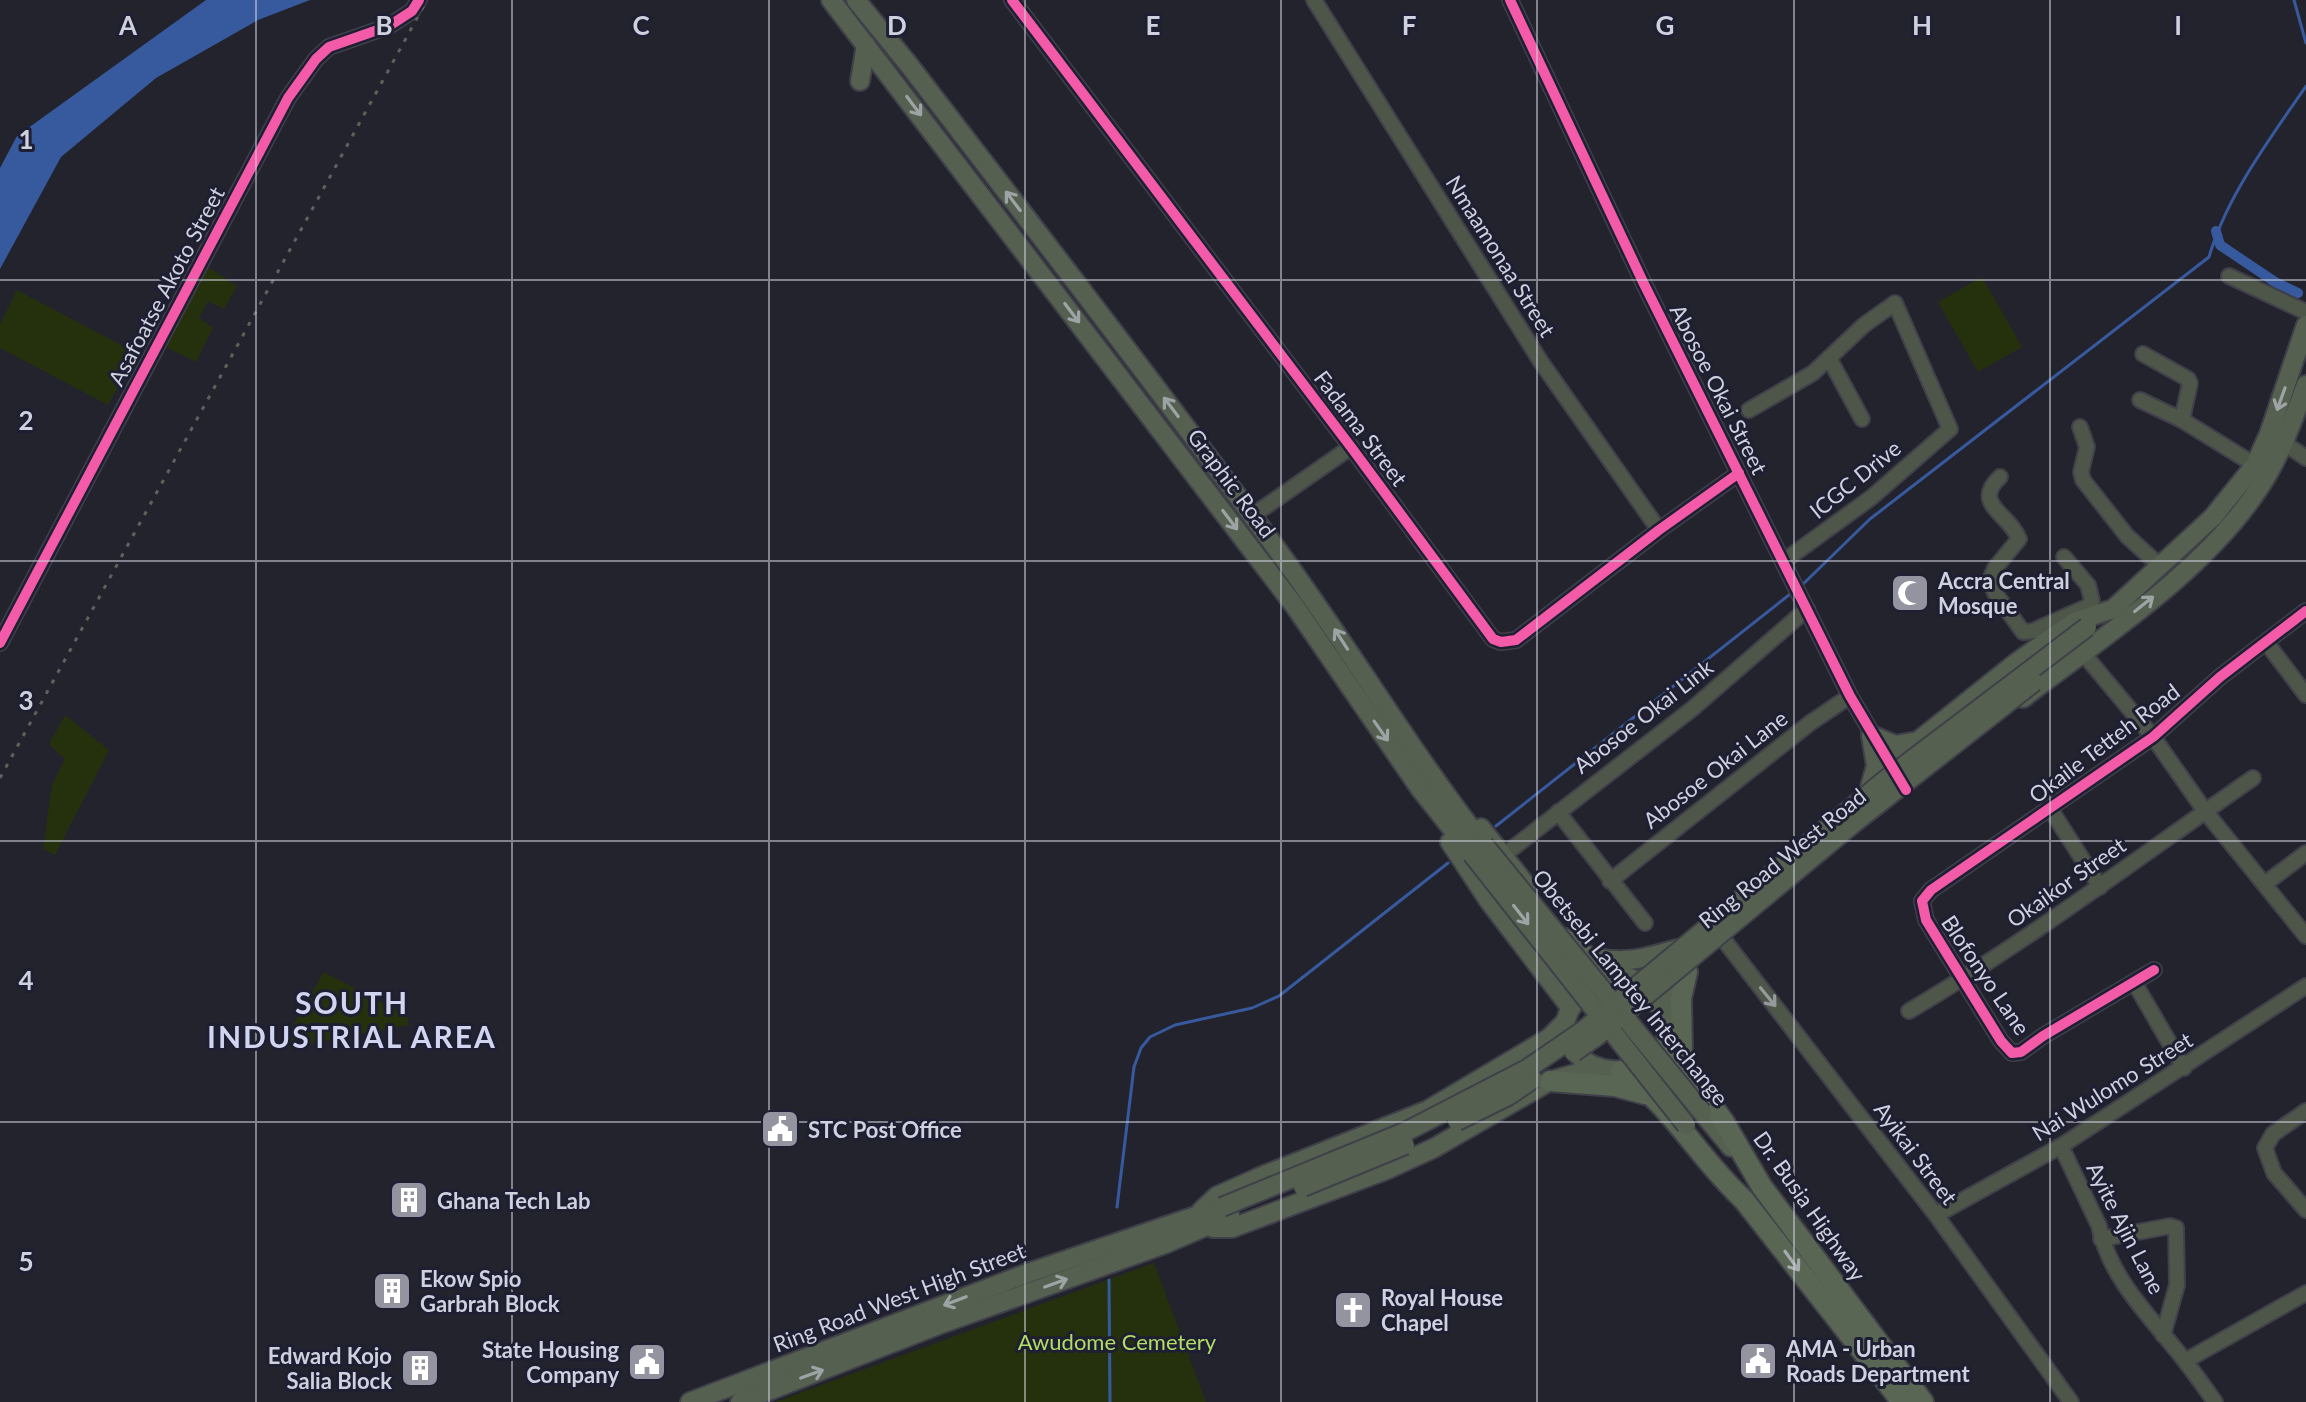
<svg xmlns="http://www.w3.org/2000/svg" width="2306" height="1402" viewBox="0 0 2306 1402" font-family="Lato,sans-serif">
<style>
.green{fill:#25310d}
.water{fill:#37599d}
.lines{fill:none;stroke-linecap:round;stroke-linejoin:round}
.stream{stroke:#37599d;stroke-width:3}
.canal{stroke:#37599d;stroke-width:10}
.minor-casing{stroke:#3f4049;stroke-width:18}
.major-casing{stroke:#3f4049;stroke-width:22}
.highway-casing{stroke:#3f4049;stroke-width:24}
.minor{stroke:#4e5649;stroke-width:14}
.major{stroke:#556050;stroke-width:18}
.highway{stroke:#5a6654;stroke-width:20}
.rail{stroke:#5d625d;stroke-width:3;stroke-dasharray:4 8;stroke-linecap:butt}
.major-bridge-casing{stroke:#3f4049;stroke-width:22;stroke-linecap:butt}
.major-bridge{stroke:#556050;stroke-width:18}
.cycleway-casing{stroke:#1e1f33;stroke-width:15}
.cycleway{stroke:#f35aa7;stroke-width:10}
.oneway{stroke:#9ea4a5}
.oneway2{stroke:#959a9b}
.oneway3{stroke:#a6acae}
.grid{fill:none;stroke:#cfd1de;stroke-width:2;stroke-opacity:0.55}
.labels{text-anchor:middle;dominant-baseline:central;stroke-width:6;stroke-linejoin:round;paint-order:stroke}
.street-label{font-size:22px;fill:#cfd1de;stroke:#1e1f33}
.poi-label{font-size:22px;font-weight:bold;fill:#cfd1de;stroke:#1e1f33;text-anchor:start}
.park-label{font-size:22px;fill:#b2dc63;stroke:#1e1f33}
.district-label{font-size:30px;font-weight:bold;letter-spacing:2px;fill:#d2d5ef;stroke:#1e1f33}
.grid-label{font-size:26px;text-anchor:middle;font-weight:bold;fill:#cfd1de;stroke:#1e1f33;stroke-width:6;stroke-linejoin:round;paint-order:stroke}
</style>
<rect width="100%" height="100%" fill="#23232e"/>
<!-- green -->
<g class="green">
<polygon points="208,267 237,286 224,309 208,301 199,318 213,328 196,362 166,347"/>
<polygon points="1982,277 2022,347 1978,372 1938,302"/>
<polygon points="17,290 136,353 108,405 0,348 0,324"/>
<polygon points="65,715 109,750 55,855 43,849 52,785 65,759 49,744"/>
<polygon points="324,972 407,1016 409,1025 289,1048 284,1041"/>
<polygon points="1154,1263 1206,1402 775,1402"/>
</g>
<!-- water -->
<polygon class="water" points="206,0 310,0 258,20 156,78 61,157 0,269 0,168 17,136"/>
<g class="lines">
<!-- stream -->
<g class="stream">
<polyline points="2294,0 2306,43"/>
<path d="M1800 587 1870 519 2209 257C2227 195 2270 139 2306 86"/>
<polyline points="1496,826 1794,591"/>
<polyline points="1117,1207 1134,1067 1141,1048 1150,1037 1175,1025 1252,1008 1279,996 1448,863"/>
<polyline points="1109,1280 1110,1402"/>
</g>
<!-- canal -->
<polyline class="canal" points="2216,231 2220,245 2275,282 2298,293"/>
<defs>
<g id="minor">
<polyline points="1012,0 1351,447 1493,639 1501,642 1516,640 1659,530 1739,473"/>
<polyline points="1314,0 1541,362 1659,530"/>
<polyline points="1510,0 1644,284 1850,696 1895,772"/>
<polyline points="2229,276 2306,312"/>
<polyline points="2143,354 2188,379 2190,383 2182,420"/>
<polyline points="1829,358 1862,419"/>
<polyline points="2140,400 2182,420 2255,465"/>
<polyline points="1749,410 1813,373 1864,325 1895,303 1950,429 1872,497 1784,561"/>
<polyline points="2080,427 2087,447 2081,472 2083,480 2127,536 2161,567"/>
<polyline points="2284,443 2306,458"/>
<path d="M2000 477C1971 504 2010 514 2019 539L1995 568 1990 580 1995 593 2023 632 2033 631 2089 606 2092 601 2088 585 2064 557"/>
<polyline points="1252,516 1351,447"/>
<polyline points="2266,642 2306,695"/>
<polyline points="0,643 288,98 316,59 329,47 389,26 412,11 419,0"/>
<polyline points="2082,652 2153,737 2205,811 2306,936"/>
<polyline points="2051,810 2100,887"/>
<polyline points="1558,812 1645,923"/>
<polyline points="1504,855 1692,709 1807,609"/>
<polyline points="1610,881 1810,723 1850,696"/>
<polyline points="2266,883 2306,853"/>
<polyline points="1720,935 1936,1215 2071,1402"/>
<polyline points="2154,970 2043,1036 2021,1052 2012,1053 2001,1041 1926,920 1922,901 1931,890 2153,737 2220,677 2306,611"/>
<polyline points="2134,982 2184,1068"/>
<path d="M1909 1011C2028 941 2139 857 2253 778"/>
<polyline points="2306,1111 2273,1134 2265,1148 2274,1173 2306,1210"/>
<path d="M2061 1146 2099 1226C2110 1280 2153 1319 2185 1361 2196 1375 2205 1388 2215 1402"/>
<polyline points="1936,1215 2061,1146 2306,986"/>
<polyline points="2101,1239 2170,1226 2176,1228 2177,1285 2163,1335"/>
<polyline points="2185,1361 2306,1293"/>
</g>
<g id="major">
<polyline points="831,0 1294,605 1421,790 1472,854"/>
<path d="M856 0 909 65C1032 225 1156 385 1276 548 1348 645 1410 751 1484 845"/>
<polyline points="860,81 866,45"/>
<path d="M2023 698C2102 637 2201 574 2257 491 2280 458 2292 422 2306 385"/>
<polyline points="1871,735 1895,745 1918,741"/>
<polyline points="1877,780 1918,741 2017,662 2074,622 2113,609 2213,517 2255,465 2269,434 2306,325"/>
<polyline points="1870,787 1876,766 1871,735"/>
<polyline points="1481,828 1527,886"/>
<polyline points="1450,842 1489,901 1570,1007"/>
<polyline points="1567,938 1579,950 1620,976"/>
<path d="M1598 958C1627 964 1649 957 1677 949"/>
<path d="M1620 976C1633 976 1642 984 1650 994 1658 1004 1666 1014 1667 1027 1670 1069 1615 1080 1587 1062 1540 1031 1577 983 1620 976Z"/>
<polyline points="1660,1007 1688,972"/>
<polyline points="1702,1112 1731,1147"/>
<polyline points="1201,1211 1217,1196 1262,1176 1428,1110 1549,1038 1565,1022"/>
<polyline points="1213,1228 1232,1228 1386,1170 1434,1148 1550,1081 1598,1067"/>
<polyline points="690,1402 1028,1273 1222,1207"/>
<polyline points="740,1402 938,1325 1165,1244 1230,1216"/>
</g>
<g id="highway">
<polyline points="1667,1032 1683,1066 1724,1122 1762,1187 1923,1402"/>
<polyline points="1682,1054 1681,998 1687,972"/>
<path d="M1621 1071C1670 1103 1700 1160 1744 1200L1902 1402"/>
<polyline points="1550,1081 1615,1086 1645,1094"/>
</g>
</defs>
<!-- minor casing -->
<use href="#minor" class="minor-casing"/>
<!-- major casing -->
<use href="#major" class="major-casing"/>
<!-- highway casing -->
<use href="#highway" class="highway-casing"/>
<!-- minor -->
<use href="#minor" class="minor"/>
<!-- major -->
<use href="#major" class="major"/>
<!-- highway -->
<use href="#highway" class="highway"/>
<!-- rail -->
<polyline class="rail" points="0,778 427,0"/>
<defs>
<g id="major-bridge">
<polyline points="1484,845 1702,1112"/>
<polyline points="1472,854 1686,1125"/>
<polyline points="1574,1052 1597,1036 1855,822 2034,682"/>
<polyline points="1457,1121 1508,1096 1533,1079"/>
<polyline points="1303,1187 1405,1145"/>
<polyline points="1222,1207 1407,1131 1527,1069 1584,1030 1884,781 2087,627"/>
</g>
</defs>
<!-- major-bridge casing -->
<use href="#major-bridge" class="major-bridge-casing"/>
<!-- major-bridge -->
<use href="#major-bridge" class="major-bridge"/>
<defs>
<g id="cycleway">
<polyline points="1012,0 1351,447 1493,639 1501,642 1516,640 1659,530 1739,473"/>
<polyline points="1510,0 1644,284 1850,696 1906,790"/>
<polyline points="0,643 288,98 316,59 329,47 389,26 412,11 419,0"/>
<polyline points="2154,970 2043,1036 2021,1052 2012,1053 2001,1041 1926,920 1922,901 1931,890 2153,737 2220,677 2306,611"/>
</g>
</defs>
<!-- cycleway casing -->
<use href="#cycleway" class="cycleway-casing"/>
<!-- cycleway -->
<use href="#cycleway" class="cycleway"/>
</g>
<!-- one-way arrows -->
<defs><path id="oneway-shaft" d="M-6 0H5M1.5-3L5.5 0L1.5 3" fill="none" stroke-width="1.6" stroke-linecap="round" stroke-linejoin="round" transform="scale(2)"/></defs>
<g class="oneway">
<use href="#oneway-shaft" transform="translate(914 106) rotate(53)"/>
<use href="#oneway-shaft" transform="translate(1013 201) rotate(-127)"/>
<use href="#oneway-shaft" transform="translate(1072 313) rotate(53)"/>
<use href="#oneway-shaft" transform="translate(2281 399) rotate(110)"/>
<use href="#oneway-shaft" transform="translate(1171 407) rotate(-127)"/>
<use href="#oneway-shaft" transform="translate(1230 520) rotate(53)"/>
<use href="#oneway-shaft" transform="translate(2144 604) rotate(-39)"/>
<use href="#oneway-shaft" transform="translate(1341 639) rotate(-123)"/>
<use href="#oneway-shaft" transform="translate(1381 731) rotate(55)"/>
<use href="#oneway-shaft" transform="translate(1521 915) rotate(52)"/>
<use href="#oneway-shaft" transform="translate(1056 1283) rotate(-20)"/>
<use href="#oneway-shaft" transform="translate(955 1301) rotate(159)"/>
<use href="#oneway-shaft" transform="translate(812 1374) rotate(-20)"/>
</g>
<use class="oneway2" href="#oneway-shaft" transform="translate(1768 997) rotate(51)"/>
<use class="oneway3" href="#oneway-shaft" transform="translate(1792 1261) rotate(54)"/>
<!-- grid -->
<path class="grid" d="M256 0V1402M512 0V1402M769 0V1402M1025 0V1402M1281 0V1402M1537 0V1402M1794 0V1402M2050 0V1402M0 280H2306M0 561H2306M0 841H2306M0 1122H2306"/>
<!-- icons -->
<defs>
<symbol id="mosque-square" viewBox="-11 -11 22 22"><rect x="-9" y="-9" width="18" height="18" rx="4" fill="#9394a0" stroke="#1e1f33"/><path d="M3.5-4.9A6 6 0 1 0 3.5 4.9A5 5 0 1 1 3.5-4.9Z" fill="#fff"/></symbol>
<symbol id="civic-square" viewBox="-11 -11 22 22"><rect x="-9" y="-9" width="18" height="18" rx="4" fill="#9394a0" stroke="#1e1f33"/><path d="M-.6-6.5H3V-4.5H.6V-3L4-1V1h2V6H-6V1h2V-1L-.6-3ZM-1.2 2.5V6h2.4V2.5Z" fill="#fff"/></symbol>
<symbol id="building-square" viewBox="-11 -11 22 22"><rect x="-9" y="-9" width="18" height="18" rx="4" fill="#9394a0" stroke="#1e1f33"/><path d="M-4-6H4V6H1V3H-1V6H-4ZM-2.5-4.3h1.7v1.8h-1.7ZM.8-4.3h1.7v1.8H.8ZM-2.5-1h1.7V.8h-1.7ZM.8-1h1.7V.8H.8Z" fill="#fff"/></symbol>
<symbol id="church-square" viewBox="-11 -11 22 22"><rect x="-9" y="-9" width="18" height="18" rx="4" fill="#9394a0" stroke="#1e1f33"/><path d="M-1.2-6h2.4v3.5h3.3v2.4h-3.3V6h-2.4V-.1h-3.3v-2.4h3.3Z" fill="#fff"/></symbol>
</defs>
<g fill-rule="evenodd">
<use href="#mosque-square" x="1888" y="571" width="44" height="44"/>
<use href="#civic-square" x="758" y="1107" width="44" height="44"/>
<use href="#building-square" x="387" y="1178" width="44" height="44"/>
<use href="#building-square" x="370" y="1269" width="44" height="44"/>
<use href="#church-square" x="1331" y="1288" width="44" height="44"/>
<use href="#civic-square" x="1736" y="1339" width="44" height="44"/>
<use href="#civic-square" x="625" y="1340" width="44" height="44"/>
<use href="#building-square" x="398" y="1346" width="44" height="44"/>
</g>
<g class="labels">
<!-- street labels -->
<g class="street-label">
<text transform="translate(1501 256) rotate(58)">Nmaamonaa Street</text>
<text transform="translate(166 286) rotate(-62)">Asafoatse Akoto Street</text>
<text transform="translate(1719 389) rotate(63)">Abosoe Okai Street</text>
<text transform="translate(1361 428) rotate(53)">Fadama Street</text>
<text transform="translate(1855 479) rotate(-39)">ICGC Drive</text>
<text transform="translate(1232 483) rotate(53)">Graphic Road</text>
<text transform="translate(1643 716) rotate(-38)">Abosoe Okai Link</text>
<text transform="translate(2104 743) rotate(-37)">Okaile Tetteh Road</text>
<text transform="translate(1715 769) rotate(-38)">Abosoe Okai Lane</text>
<text transform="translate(1782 858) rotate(-39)">Ring Road West Road</text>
<text transform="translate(2066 882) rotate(-35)">Okaikor Street</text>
<text transform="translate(1986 975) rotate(56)">Blofonyo Lane</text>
<text transform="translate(1631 987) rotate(51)">Obetsebi Lamptey Interchange</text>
<text transform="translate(2112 1086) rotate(-32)">Nai Wulomo Street</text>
<text transform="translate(1916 1153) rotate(53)">Ayikai Street</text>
<text transform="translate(1810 1206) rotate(55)">Dr. Busia Highway</text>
<text transform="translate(2126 1228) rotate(63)">Ayite Ajin Lane</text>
<text transform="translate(899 1297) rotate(-21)">Ring Road West High Street</text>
</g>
<!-- poi labels -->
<g class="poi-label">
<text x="1938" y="580">Accra Central<tspan x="1938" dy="25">Mosque</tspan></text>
<text x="808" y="1129">STC Post Office</text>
<text x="437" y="1200">Ghana Tech Lab</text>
<text x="420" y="1278">Ekow Spio<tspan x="420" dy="25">Garbrah Block</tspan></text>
<text x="1381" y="1297">Royal House<tspan x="1381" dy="25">Chapel</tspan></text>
<text x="1786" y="1348">AMA - Urban<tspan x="1786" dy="25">Roads Department</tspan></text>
<text x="619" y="1349" text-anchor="end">State Housing<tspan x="619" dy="25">Company</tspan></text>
<text x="392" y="1355" text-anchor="end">Edward Kojo<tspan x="392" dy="25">Salia Block</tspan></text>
</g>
<!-- park labels -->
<g class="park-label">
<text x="1117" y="1341">Awudome Cemetery</text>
</g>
<!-- district labels -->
<g class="district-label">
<text x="352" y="1002">SOUTH<tspan x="352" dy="34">INDUSTRIAL AREA</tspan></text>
</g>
</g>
<g class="grid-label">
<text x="128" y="35">A</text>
<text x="384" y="35">B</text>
<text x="641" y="35">C</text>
<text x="897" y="35">D</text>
<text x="1153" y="35">E</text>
<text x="1409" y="35">F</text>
<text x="1665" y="35">G</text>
<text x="1922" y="35">H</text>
<text x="2178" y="35">I</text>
<text x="26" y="149">1</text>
<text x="26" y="430">2</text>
<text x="26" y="710">3</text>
<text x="26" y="990">4</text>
<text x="26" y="1271">5</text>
</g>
</svg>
